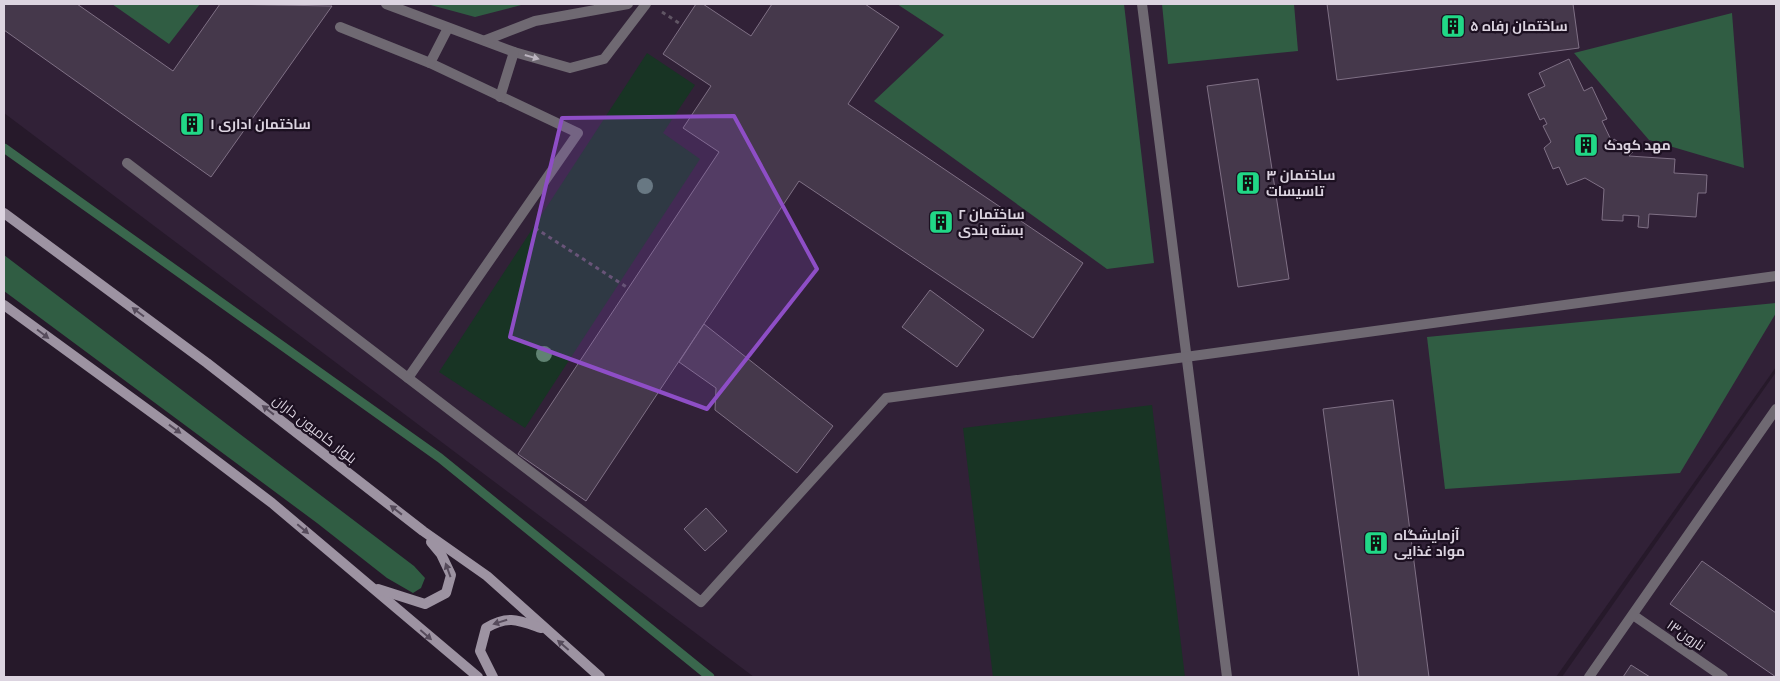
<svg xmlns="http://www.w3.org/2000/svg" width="1780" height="681" viewBox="0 0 1780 681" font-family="'DM Sans',Cairo,sans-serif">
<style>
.built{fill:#312137}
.green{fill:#183424}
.forest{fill:#305d43}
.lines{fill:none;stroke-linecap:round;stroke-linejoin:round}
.stream{stroke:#3a674d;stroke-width:9}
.building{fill:#45384b;stroke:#7f7085}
.path{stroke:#605564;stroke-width:3;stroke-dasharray:4 4;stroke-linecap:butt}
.service{stroke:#6f6972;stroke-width:10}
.secondary{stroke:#9d93a2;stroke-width:10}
.tree{fill:#608272}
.oneway{fill:#bbb4bf}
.oneway2{fill:#564b5b}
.marked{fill:#8e4ec6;fill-opacity:0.2;stroke:#8e4ec6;stroke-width:4;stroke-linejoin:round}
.labels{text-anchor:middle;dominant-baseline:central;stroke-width:4.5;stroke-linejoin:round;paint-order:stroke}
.poi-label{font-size:14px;font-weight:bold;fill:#dcd4e0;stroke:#1c1021;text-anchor:start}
.street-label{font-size:14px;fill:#dcd4e0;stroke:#1c1021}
</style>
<rect width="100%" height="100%" fill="#26192a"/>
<!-- built -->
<g class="built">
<polygon points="4,4 1776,4 1776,367 1556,677 754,677 4,113"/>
<polygon points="1776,372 1776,677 1562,677"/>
</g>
<!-- green -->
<g class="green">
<polygon points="647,53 695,85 663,133 700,159 525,428 439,372"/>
<polygon points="1152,405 1185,677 993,677 963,428"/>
</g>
<!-- forest -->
<g class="forest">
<polygon points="112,4 200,4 169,44"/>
<polygon points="427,4 525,4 475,17"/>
<polygon points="897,4 1124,4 1154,263 1107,269 874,101 944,35"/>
<polygon points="1162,4 1294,4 1298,51 1168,64"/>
<polygon points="1732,13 1744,168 1649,140 1574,53"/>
<polygon points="4,255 414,566 425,578 421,588 413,593 387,578 317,523 4,291"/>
<polygon points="1776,303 1776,313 1680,473 1445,489 1427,337"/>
</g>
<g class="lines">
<!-- stream -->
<polyline class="stream" points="4,148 440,458 710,677"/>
</g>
<!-- building -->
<g class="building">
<polygon points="4,4 77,4 173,71 220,4 332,6 211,177 4,30"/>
<polygon points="696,4 703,4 751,36 772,4 865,4 899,27 848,104 1083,263 1033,338 799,181 586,501 518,454 719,152 683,128 711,86 663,54"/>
<polygon points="1327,4 1573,4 1579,48 1337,80"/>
<polygon points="1569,59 1584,91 1592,87 1607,119 1602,121 1612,142 1614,139 1633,152 1629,156 1675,159 1674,173 1707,175 1706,193 1698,193 1696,217 1649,214 1648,228 1638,227 1639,216 1623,215 1623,221 1602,220 1604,189 1585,178 1567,185 1559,167 1553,169 1544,148 1551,142 1543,126 1547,124 1544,118 1540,120 1528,94 1545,86 1539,73"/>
<polygon points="1258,79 1289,279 1238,287 1207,86"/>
<polygon points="930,290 984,330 957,367 902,327"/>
<polygon points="704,324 833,426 797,473 715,410 716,388 679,362"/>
<polygon points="1393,400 1429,677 1359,677 1323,409"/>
<polygon points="706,508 727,531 705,551 684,529"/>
<polygon points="1702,561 1776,613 1776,677 1670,604"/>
<polygon points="1631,665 1650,677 1623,677"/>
</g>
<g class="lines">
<!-- path -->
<g class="path">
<polyline points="662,12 682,25"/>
<polyline points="535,228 628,288"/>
</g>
<!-- service -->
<g class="service">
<polyline points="386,4 514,52 570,68 604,59 646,4"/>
<polyline points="1142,4 1227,677"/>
<polyline points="340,27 430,63 578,133 408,378"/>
<polyline points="486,40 535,21 628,4"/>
<polyline points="430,63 448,28"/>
<polyline points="500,97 514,52"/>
<polyline points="127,163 701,602 886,398 1776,276"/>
<polyline points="1633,615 1723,677"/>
<polyline points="1589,677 1776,409"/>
</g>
<!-- secondary -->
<g class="secondary">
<polyline points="4,213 207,363 423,531 487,576 600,677"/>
<polyline points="4,305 177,431 272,503 478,677"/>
<polyline points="378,589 425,604 446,593 451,575 441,554 431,542"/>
<path d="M493 677 480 651 486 628C508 615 518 620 541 628"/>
</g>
</g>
<!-- trees -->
<g class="tree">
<circle cx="645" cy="186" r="8"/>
<circle cx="544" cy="354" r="8"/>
</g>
<!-- one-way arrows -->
<defs><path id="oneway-solid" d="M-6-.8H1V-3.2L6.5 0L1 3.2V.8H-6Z" transform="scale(1.25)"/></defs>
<use class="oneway" href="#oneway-solid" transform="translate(532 57) rotate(16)"/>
<g class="oneway2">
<use href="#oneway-solid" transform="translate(138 312) rotate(-143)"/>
<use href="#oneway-solid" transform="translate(43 334) rotate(37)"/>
<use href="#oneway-solid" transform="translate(268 410) rotate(-142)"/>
<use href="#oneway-solid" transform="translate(175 429) rotate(36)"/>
<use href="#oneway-solid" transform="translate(396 510) rotate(-142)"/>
<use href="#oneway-solid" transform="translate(303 529) rotate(40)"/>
<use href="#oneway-solid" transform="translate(448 570) rotate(-110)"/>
<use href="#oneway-solid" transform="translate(500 622) rotate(163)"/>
<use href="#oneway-solid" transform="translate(426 635) rotate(41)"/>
<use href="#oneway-solid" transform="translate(563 645) rotate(-139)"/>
</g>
<!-- marked area -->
<path class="marked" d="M734 116 817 269 707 409 510 337 562 118Z"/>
<!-- icons -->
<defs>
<symbol id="building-square" viewBox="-11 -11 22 22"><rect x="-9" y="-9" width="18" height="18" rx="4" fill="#21d887" stroke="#1c1021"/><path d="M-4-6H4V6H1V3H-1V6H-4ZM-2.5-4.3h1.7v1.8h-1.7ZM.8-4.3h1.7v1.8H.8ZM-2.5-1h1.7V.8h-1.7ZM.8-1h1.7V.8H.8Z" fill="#111"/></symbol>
</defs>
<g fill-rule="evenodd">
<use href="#building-square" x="1439" y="12" width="28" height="28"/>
<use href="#building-square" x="178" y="110" width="28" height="28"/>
<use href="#building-square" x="1572" y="131" width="28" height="28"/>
<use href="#building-square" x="1234" y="169" width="28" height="28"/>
<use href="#building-square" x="927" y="208" width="28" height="28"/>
<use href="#building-square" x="1362" y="529" width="28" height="28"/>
</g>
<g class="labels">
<!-- poi labels -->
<g class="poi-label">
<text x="1470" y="26">۵ ساختمان رفاه</text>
<text x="210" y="124">۱ ساختمان اداری</text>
<text x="1604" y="145">مهد کودک</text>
<text x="1266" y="175">۳ ساختمان<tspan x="1266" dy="16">تاسیسات</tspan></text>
<text x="958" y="214">۲ ساختمان<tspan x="958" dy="16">بسته بندی</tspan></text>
<text x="1394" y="535">آزمایشگاه<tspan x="1394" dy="16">مواد غذایی</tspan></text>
</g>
<!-- street labels -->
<g class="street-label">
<text transform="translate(315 429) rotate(38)">بلوار کامیون داران</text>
<text transform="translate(1686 635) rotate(35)">نارون۱۳</text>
</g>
</g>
<!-- border -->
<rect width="1780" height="681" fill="none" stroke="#dcd4e0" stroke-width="10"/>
</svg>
